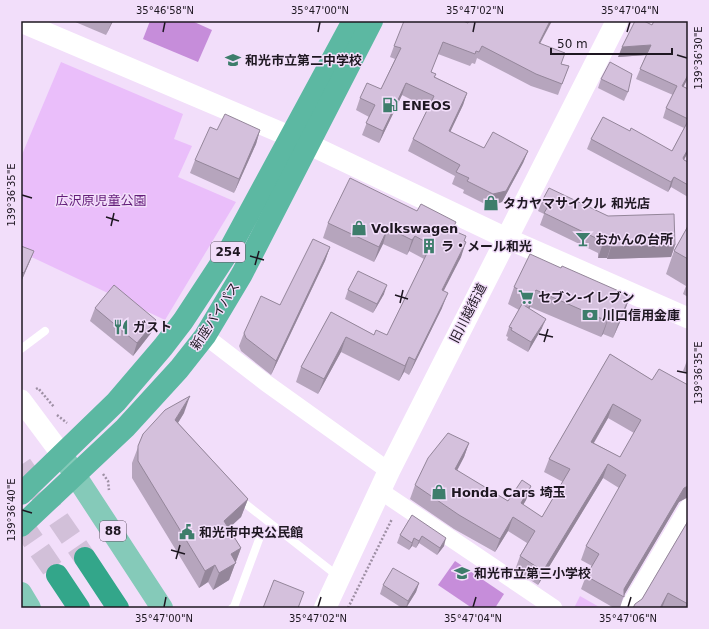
<svg xmlns="http://www.w3.org/2000/svg" width="709" height="629" viewBox="0 0 709 629" font-family="'DejaVu Sans','Noto Sans JP',sans-serif">
<style>
.green{fill:#eabefa}
.water{fill:#c68dda}
.lines{fill:none;stroke-linecap:round;stroke-linejoin:round}
.motorway-tunnel{stroke:#d2c0d9;stroke-width:22;stroke-dasharray:22 11;stroke-linecap:butt}
.path{stroke:#9e8fa4;stroke-width:2.5;stroke-dasharray:2 2;stroke-linecap:butt}
.service{stroke:#fff;stroke-width:8}
.minor{stroke:#fff;stroke-width:17}
.tertiary{stroke:#fff;stroke-width:21}
.secondary{stroke:#fff;stroke-width:22}
.primary{stroke:#85cab9;stroke-width:22}
.trunk{stroke:#5cb8a2;stroke-width:22}
.motorway{stroke:#33a68a;stroke-width:22}
.wall{fill:#b6a5bd;fill-rule:evenodd}
.shaded-wall{fill:#94869a}
.building{fill:#d4c0dc;stroke:#94869a;fill-rule:evenodd}
.ticks{fill:none;stroke:#1e1721;stroke-width:1.5}
.labels{text-anchor:middle;dominant-baseline:central;stroke-width:3;stroke-linejoin:round;paint-order:stroke}
.shield{fill:#f2defa;stroke:#5e5362;stroke-width:1}
.shield-label{font-size:12px;font-weight:bold;fill:#1e1721}
.poi-label{font-size:13px;font-weight:bold;fill:#1e1721;stroke:#f2defa;text-anchor:start}
.park-label{font-size:13px;fill:#631c79;stroke:#f2defa}
.street-label{font-size:13px;fill:#1e1721;stroke:#f2defa}
.neatline{fill:none;stroke:#1e1721;stroke-width:1.5}
.ticks-label{font-size:10px;text-anchor:middle;fill:#1e1721}
</style>
<rect width="100%" height="100%" fill="#f2defa"/>
<!-- green -->
<g class="green">
<polygon points="61,62 183,114 174,139 192,146 178,177 236,202 165,320 21,252 21,157"/>
<polygon points="580,596 601,608 574,608"/>
</g>
<!-- water -->
<g class="water">
<polygon points="150,21 192,21 212,30 198,62 143,39"/>
<polygon points="455,561 504,594 495,608 472,608 438,585"/>
</g>
<g class="lines">
<!-- motorway-tunnel -->
<g class="motorway-tunnel">
<polyline points="21,465 85,558"/>
<polyline points="21,523 57,575"/>
</g>
<!-- path -->
<g class="path">
<polyline points="36,389 38,388 54,407"/>
<polyline points="57,415 67,423"/>
<polyline points="103,474 108,481 109,490"/>
<polyline points="348,608 392,519"/>
</g>
<!-- service -->
<g class="service">
<polyline points="21,349 45,331"/>
<polyline points="238,498 339,577"/>
<polyline points="232,608 234,607 261,534"/>
</g>
<!-- minor -->
<g class="minor">
<polyline points="205,336 266,383 389,471"/>
<polyline points="379,490 554,608"/>
<polyline points="628,608 688,507"/>
</g>
<!-- tertiary -->
<g class="tertiary">
<polyline points="21,22 308,144 506,238 688,318"/>
<polyline points="21,400 62,455"/>
</g>
<!-- secondary -->
<polyline class="secondary" points="325,608 389,471 617,21"/>
<!-- primary -->
<g class="primary">
<polyline points="62,455 162,608"/>
<polyline points="21,593 30,608"/>
</g>
<!-- trunk -->
<g class="trunk">
<polyline points="21,494 116,402 163,347 183,321 227,254 353,21"/>
<polyline points="21,526 125,428 179,369 205,336 242,274 372,21"/>
</g>
<!-- motorway -->
<g class="motorway">
<polyline points="85,558 118,608"/>
<polyline points="57,575 79,608"/>
</g>
</g>
<!-- wall -->
<g class="wall">
<polygon points="73,21 113,21 106,35"/>
<polygon points="688,21 688,78 683,86 688,89 688,152 684,160 688,162 688,197 671,187 668,192 587,149 591,139 630,131 672,151 684,128 663,118 666,108 673,95 636,79 646,55 618,57 652,25"/>
<polygon points="468,23 540,44 561,64 569,66 558,95 531,86 477,58 475,64 472,63 470,66 438,54 431,72 436,74 435,77 467,93 463,105 450,132 484,148 528,151 523,163 502,202 489,206 463,193 464,190 452,184 455,176 408,151 413,139 428,108 402,95 379,143 362,135 369,117 356,110 360,98 381,89 395,59 390,57 394,46"/>
<polygon points="601,79 628,92 624,101 598,88"/>
<polygon points="260,130 256,144 234,193 190,173 195,160"/>
<polygon points="543,199 608,216 675,245 671,257 607,259 607,258 598,258 598,253 540,225 544,214 538,211"/>
<polygon points="328,223 453,230 464,241 461,257 443,291 442,308 409,375 404,372 399,381 341,352 318,394 296,382 301,367 331,312 374,335 387,335 424,259 409,251 407,255 383,244 374,262 323,238"/>
<polygon points="688,226 688,297 683,294 686,286 666,274 674,251"/>
<polygon points="21,246 34,251 21,282"/>
<polygon points="330,247 325,261 271,375 241,351 239,346 244,333 280,305"/>
<polygon points="561,268 630,296 624,313 613,338 603,334 601,337 530,307 529,309 542,328 528,352 507,340 508,337 506,336 509,327 519,310 508,304 514,287"/>
<polygon points="348,290 384,294 373,313 345,299"/>
<polygon points="95,308 151,333 133,356 90,321"/>
<path d="M610 354 652 380 688 385V497L679 502 624 595 620 608H614L581 589 586 576 592 566 581 560 586 546 619 488 603 478 538 585 515 570 520 556 527 543 508 531 495 552 454 529 410 499 415 485 469 443 464 457 457 471 508 501 531 486 526 500 523 505 542 517 563 482 544 472 549 459ZM608 418 634 433 620 457 594 443Z"/>
<polygon points="688,358 688,373 683,371"/>
<polygon points="184,413 178,423 248,499 241,517 229,528 241,548 229,580 213,590 208,582 199,588 132,478 132,463 143,434"/>
<polygon points="412,515 444,546 437,555 419,543 416,548 412,546 409,550 397,543 400,535"/>
<polygon points="688,521 688,608 666,608 663,607 662,608 633,608 642,599"/>
<polygon points="419,583 416,592 406,608 402,608 380,594 383,585"/>
</g>
<!-- shaded-wall -->
<g class="shaded-wall">
<polygon points="112,21 113,21 106,35"/>
<polygon points="550,21 552,21 534,55 539,43"/>
<polygon points="651,45 647,55 618,57 622,47"/>
<polygon points="688,75 688,78 679,96 682,86"/>
<polygon points="406,83 402,95 379,143 383,131"/>
<polygon points="467,93 463,105 445,143 449,131"/>
<polygon points="260,130 256,144 234,193 239,179"/>
<polygon points="688,149 688,152 680,167 683,158"/>
<polygon points="528,151 523,163 502,202 489,206 493,194"/>
<polygon points="674,177 671,187 668,192 671,182"/>
<polygon points="388,228 383,244 374,262 379,247"/>
<polygon points="415,236 409,251 407,255 412,240"/>
<polygon points="466,242 461,257 436,306 442,290"/>
<polygon points="675,245 671,257 607,259 611,247"/>
<polygon points="602,246 611,246 607,258 598,258"/>
<polygon points="330,247 325,261 271,375 276,361"/>
<polygon points="34,251 30,261 21,282 24,273"/>
<polygon points="387,285 384,294 373,313 377,304"/>
<polygon points="536,290 530,307 526,314 532,297"/>
<polygon points="448,293 442,308 409,375 415,360"/>
<polygon points="630,296 624,313 613,338 619,321"/>
<polygon points="609,317 603,334 601,337 607,321"/>
<polygon points="546,319 542,328 528,352 531,342"/>
<polygon points="156,320 151,333 133,356 137,343"/>
<polygon points="346,337 341,352 318,394 324,379"/>
<polygon points="409,357 404,372 399,381 405,366"/>
<polygon points="190,396 184,413 169,437 175,420"/>
<polygon points="613,404 608,418 586,456 591,442"/>
<polygon points="469,443 464,457 450,483 455,469"/>
<polygon points="608,464 603,478 538,585 543,571"/>
<polygon points="531,486 526,500 516,517 521,503"/>
<polygon points="688,486 688,497 679,502 623,597 624,589 684,488"/>
<polygon points="248,499 241,517 218,538 224,521"/>
<polygon points="513,517 508,531 495,552 500,539"/>
<polygon points="422,536 419,543 416,548 419,541"/>
<polygon points="414,538 412,546 409,550 412,543"/>
<polygon points="446,538 444,546 437,555 440,548"/>
<polygon points="241,548 229,580 213,590 219,573 231,554"/>
<polygon points="215,565 208,582 199,588 205,571"/>
<polygon points="419,583 416,592 406,608 408,601"/>
<polygon points="668,593 662,608 660,608"/>
</g>
<!-- building -->
<g class="building">
<polygon points="404,21 463,21 468,23 469,21 550,21 539,43 565,53 561,64 569,66 562,84 536,74 482,46 479,52 476,51 475,54 443,42 431,72 436,74 434,77 467,93 449,131 484,148 493,132 528,151 506,191 493,194 467,181 469,178 456,172 460,165 413,139 434,96 406,83 383,131 366,123 375,105 360,98 367,83 381,89 401,48 394,46"/>
<polygon points="635,21 644,21 652,25 654,21 688,21 688,75 682,86 688,89 688,119 666,108 677,86 640,69 651,45 622,47"/>
<polygon points="610,62 632,74 628,92 601,79"/>
<polygon points="225,114 260,130 239,179 195,160 210,127 217,130"/>
<polygon points="603,117 630,131 631,128 672,151 688,121 688,149 683,158 684,160 688,162 688,185 674,177 671,182 591,139"/>
<polygon points="350,178 417,211 421,204 456,222 452,230 466,236 464,241 466,242 442,290 448,293 415,360 409,357 405,366 346,337 324,379 301,367 331,312 374,335 376,330 387,335 431,245 415,236 412,240 388,228 379,247 328,223"/>
<polygon points="549,188 608,216 674,214 675,245 611,247 611,246 602,246 602,241 544,213 550,203 543,199"/>
<polygon points="688,226 688,259 674,251"/>
<polygon points="313,239 330,247 276,361 246,338 244,333 261,296 280,305"/>
<polygon points="21,246 34,251 24,273 21,272"/>
<polygon points="530,254 561,268 562,266 630,296 619,321 609,317 607,321 536,290 532,297 514,287"/>
<polygon points="358,271 387,285 377,304 348,290"/>
<polygon points="114,285 156,320 137,343 95,308"/>
<polygon points="522,304 546,319 531,342 511,330 512,328 509,327"/>
<path d="M610 354 652 380 659 369 688 385V486L684 488 624 589V597L586 576 599 554 586 546 626 475 608 464 543 571 520 556 535 531 513 517 500 539 459 515 415 485 428 458 448 433 469 443 455 469 508 501 522 480 531 486 521 503 542 517 570 469 549 459ZM613 404 641 420 620 457 591 442Z"/>
<polygon points="190,396 175,420 248,499 224,521 241,548 231,554 236,563 219,573 215,565 205,571 138,461 138,446 143,434 165,410"/>
<polygon points="412,515 446,538 440,548 422,536 419,541 414,538 412,543 400,535"/>
<polygon points="688,521 688,604 668,593 660,608 633,608 635,604 642,599"/>
<polygon points="393,568 419,583 408,601 383,585"/>
<polygon points="274,580 304,592 298,608 263,608"/>
</g>
<!-- ticks -->
<path class="ticks" d="M163 32 165 22M318 32 320 22M473 32 475 22M627 32 630 22M677 55 687 58M22 195 32 198M106 217 119 221M111 226 114 213M250 256 264 260M255 265 259 251M395 295 408 299M400 303 403 290M539 334 553 337M544 342 548 329M677 371 687 373M22 510 32 513M171 550 185 554M176 559 180 545M164 607 166 597M318 607 321 597M473 607 476 597M628 607 631 597"/>
<!-- icons -->
<defs>
<symbol id="school-bare" viewBox="-9 -9 18 18"><path d="M0-5L7-2L0 1L-7-2ZM-4 1L0 2.5L4 1V4Q0 6-4 4Z" fill="#3d7d6b" stroke="#f2defa" stroke-width="2.5" paint-order="stroke"/></symbol>
<symbol id="fuel-bare" viewBox="-9 -9 18 18"><path d="M-5.5-6h7V0h2V4h1.3V-2.5L3-4.5l.8-.8L6-3V5H2.5V1h-1V6h-7ZM-4.2-4.7v3.2H.2V-4.7Z" fill="#3d7d6b" stroke="#f2defa" stroke-width="2.5" paint-order="stroke"/></symbol>
<symbol id="shop-bare" viewBox="-9 -9 18 18"><path d="M-5-2.5h2.3a2.7 3.5 0 0 1 5.4 0H5L5.5 6h-11ZM-1.5-2.5h3a1.5 2.3 0 0 0-3 0Z" fill="#3d7d6b" stroke="#f2defa" stroke-width="2.5" paint-order="stroke"/></symbol>
<symbol id="bar-bare" viewBox="-9 -9 18 18"><path d="M-6-5H6L.8 .8V4.5H3.5V6h-7V4.5H-.8V.8Z" fill="#3d7d6b" stroke="#f2defa" stroke-width="2.5" paint-order="stroke"/></symbol>
<symbol id="building-bare" viewBox="-9 -9 18 18"><path d="M-4-6H4V6H1V3H-1V6H-4ZM-2.5-4.3h1.7v1.8h-1.7ZM.8-4.3h1.7v1.8H.8ZM-2.5-1h1.7V.8h-1.7ZM.8-1h1.7V.8H.8Z" fill="#3d7d6b" stroke="#f2defa" stroke-width="2.5" paint-order="stroke"/></symbol>
<symbol id="supermarket-bare" viewBox="-9 -9 18 18"><path d="M-6-5.5h2.5l.6 2H6L4.5 2H-2.5L-4.4-4H-6ZM-1.5 3.2a1.3 1.3 0 1 0 .1 0ZM3 3.2a1.3 1.3 0 1 0 .1 0Z" fill="#3d7d6b" stroke="#f2defa" stroke-width="2.5" paint-order="stroke"/></symbol>
<symbol id="bank-bare" viewBox="-9 -9 18 18"><path d="M-6-4H6V4H-6ZM0-2.3a2.3 2.3 0 1 0 0 4.6a2.3 2.3 0 1 0 0-4.6Z" fill="#3d7d6b" stroke="#f2defa" stroke-width="2.5" paint-order="stroke"/></symbol>
<symbol id="restaurant-bare" viewBox="-9 -9 18 18"><path d="M-5-6h1v4h1v-4h1v4h1v-4h1v5L-1.5 .5V6h-2V.5L-5-1ZM5-6V6H3V1.5H1.5Q1.5-4 5-6Z" fill="#3d7d6b" stroke="#f2defa" stroke-width="2.5" paint-order="stroke"/></symbol>
<symbol id="civic-bare" viewBox="-9 -9 18 18"><path d="M-.6-6.5H3V-4.5H.6V-3L4-1V1h2V6H-6V1h2V-1L-.6-3ZM-1.2 2.5V6h2.4V2.5Z" fill="#3d7d6b" stroke="#f2defa" stroke-width="2.5" paint-order="stroke"/></symbol>
</defs>
<g fill-rule="evenodd">
<use href="#school-bare" x="222" y="49" width="22" height="22"/>
<use href="#fuel-bare" x="379" y="94" width="22" height="22"/>
<use href="#shop-bare" x="480" y="192" width="22" height="22"/>
<use href="#shop-bare" x="348" y="217" width="22" height="22"/>
<use href="#bar-bare" x="572" y="228" width="22" height="22"/>
<use href="#building-bare" x="418" y="235" width="22" height="22"/>
<use href="#supermarket-bare" x="515" y="286" width="22" height="22"/>
<use href="#bank-bare" x="579" y="304" width="22" height="22"/>
<use href="#restaurant-bare" x="110" y="316" width="22" height="22"/>
<use href="#shop-bare" x="428" y="481" width="22" height="22"/>
<use href="#civic-bare" x="176" y="521" width="22" height="22"/>
<use href="#school-bare" x="451" y="562" width="22" height="22"/>
</g>
<g class="labels">
<!-- shield labels -->
<g class="shield">
<rect x="211" y="242" width="34" height="20" rx="3"/>
<rect x="100" y="521" width="26" height="20" rx="3"/>
</g>
<g class="shield-label">
<text x="228" y="252">254</text>
<text x="113" y="531">88</text>
</g>
<!-- poi labels -->
<g class="poi-label">
<text x="245" y="60">和光市立第二中学校</text>
<text x="402" y="105">ENEOS</text>
<text x="503" y="203">タカヤマサイクル 和光店</text>
<text x="371" y="228">Volkswagen</text>
<text x="595" y="239">おかんの台所</text>
<text x="441" y="246">ラ・メール和光</text>
<text x="538" y="297">セブン-イレブン</text>
<text x="602" y="315">川口信用金庫</text>
<text x="133" y="327">ガスト</text>
<text x="451" y="492">Honda Cars 埼玉</text>
<text x="199" y="532">和光市中央公民館</text>
<text x="474" y="573">和光市立第三小学校</text>
</g>
<!-- park labels -->
<g class="park-label">
<text x="101" y="200">広沢原児童公園</text>
</g>
<!-- street labels -->
<g class="street-label">
<text transform="translate(468 313) rotate(-63)">旧川越街道</text>
<text transform="translate(215 316) rotate(-57)">新座バイパス</text>
</g>
</g>
<!-- border -->
<rect width="709" height="629" fill="none" stroke="#f2defa" stroke-width="44"/>
<!-- scale -->
<path d="M551 48v6h121v-6" fill="none" stroke="#1e1721" stroke-width="2"/>
<text x="557" y="48" font-size="12" fill="#1e1721" stroke="#f2defa" stroke-width="3" paint-order="stroke">50 m</text>
<rect x="22" y="22" width="665" height="585" class="neatline"/>
<g class="ticks-label">
<text x="165" y="14">35°46'58"N</text>
<text x="320" y="14">35°47'00"N</text>
<text x="475" y="14">35°47'02"N</text>
<text x="630" y="14">35°47'04"N</text>
<text transform="translate(698 58) rotate(-90)" y="4">139°36'30"E</text>
<text transform="translate(11 195) rotate(-90)" y="4">139°36'35"E</text>
<text transform="translate(698 373) rotate(-90)" y="4">139°36'35"E</text>
<text transform="translate(11 510) rotate(-90)" y="4">139°36'40"E</text>
<text x="164" y="622">35°47'00"N</text>
<text x="318" y="622">35°47'02"N</text>
<text x="473" y="622">35°47'04"N</text>
<text x="628" y="622">35°47'06"N</text>
</g>
</svg>
